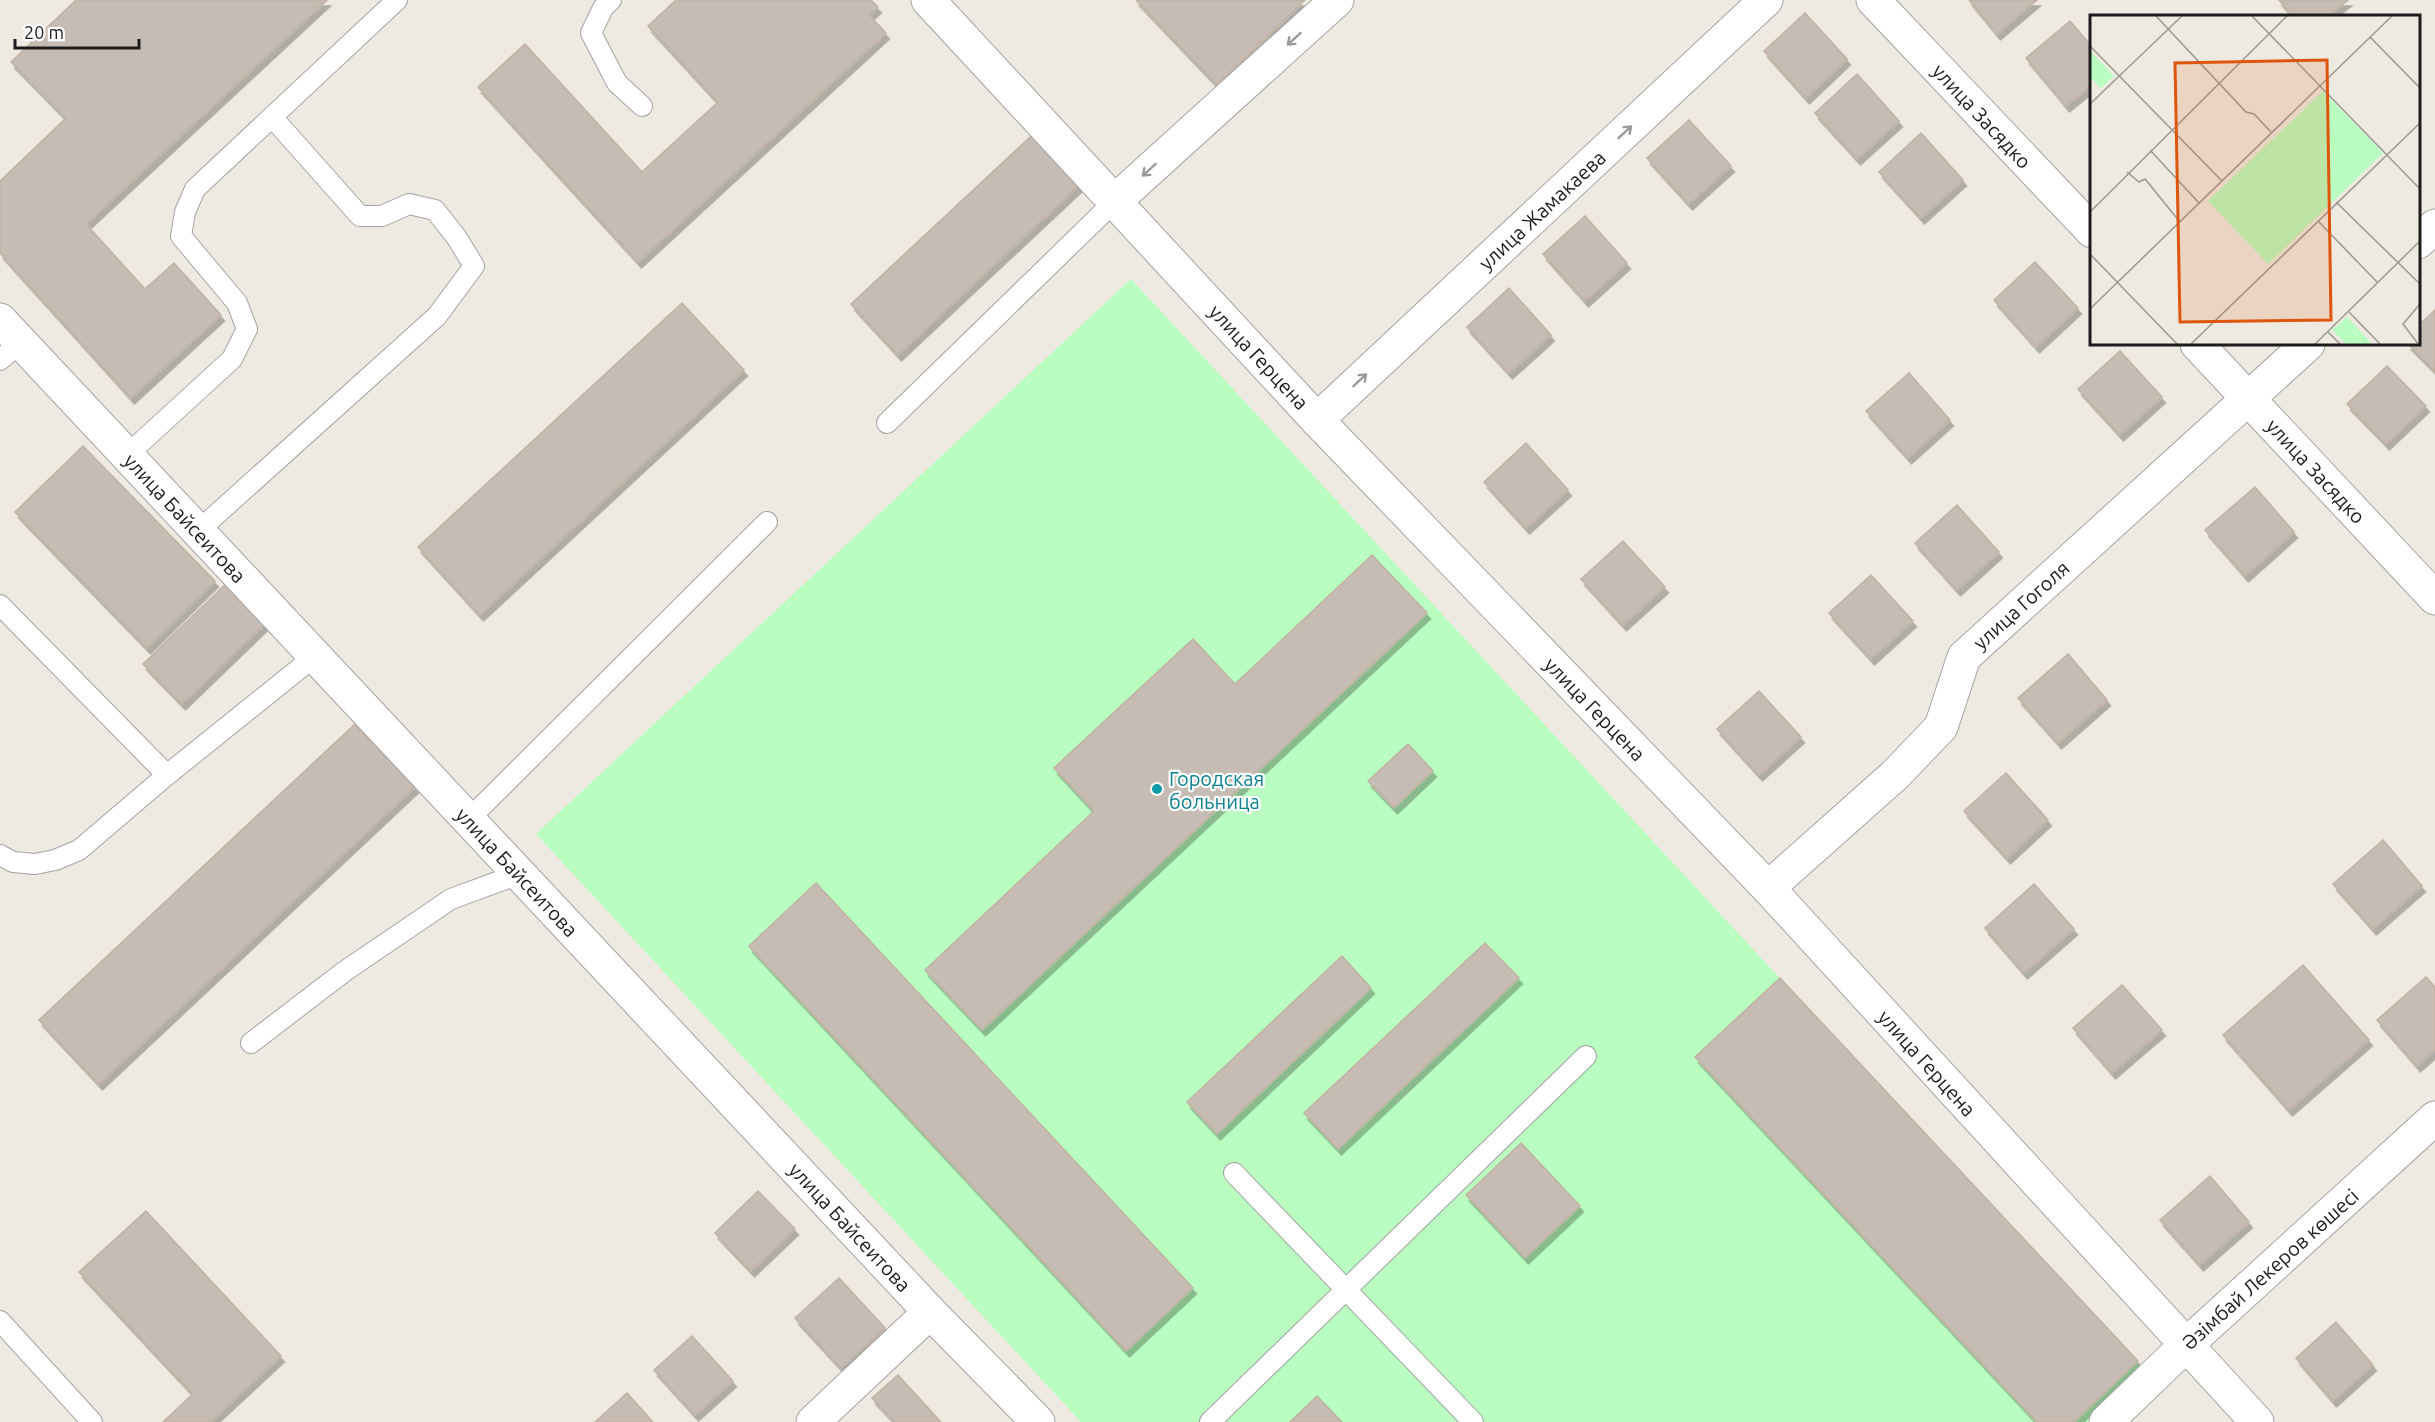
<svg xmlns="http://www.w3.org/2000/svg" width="2435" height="1422" viewBox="0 0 2435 1422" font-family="Ubuntu,sans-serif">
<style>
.park{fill:#b9fdc0}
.building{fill:#c6bcb4;stroke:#c1b1a2;stroke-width:1.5;filter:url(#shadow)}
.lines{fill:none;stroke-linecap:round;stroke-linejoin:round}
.lane-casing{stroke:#a3a3a3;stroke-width:22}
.street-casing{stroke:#a3a3a3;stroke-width:35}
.lane{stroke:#fff;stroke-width:20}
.street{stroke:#fff;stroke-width:33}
.oneway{stroke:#999}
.culture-dot{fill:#0f9aa8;stroke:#fff;stroke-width:2}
.labels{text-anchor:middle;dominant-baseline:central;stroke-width:4.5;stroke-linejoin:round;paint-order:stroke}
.street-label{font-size:20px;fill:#1c1c1c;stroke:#fff}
.culture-label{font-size:20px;fill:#0d838f;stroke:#fff;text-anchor:start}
.inset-road{fill:none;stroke:#9a9892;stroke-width:1.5}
.view{fill:#de560d;fill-opacity:0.15;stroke:#de560d;stroke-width:3}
.inset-edge{fill:none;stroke:#1c1c1c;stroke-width:3}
</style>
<defs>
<filter id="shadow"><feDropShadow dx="3.5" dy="6" stdDeviation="0" flood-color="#0004"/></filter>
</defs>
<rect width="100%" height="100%" fill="#eeeae1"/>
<!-- park -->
<polygon class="park" points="1131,279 2152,1379 2106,1422 1081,1422 536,834"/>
<!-- building -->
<g class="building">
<polygon points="76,0 327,0 86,224 145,289 174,263 221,315 131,398 0,253 0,181 66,118 11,62"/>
<polygon points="676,0 871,0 878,7 869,15 886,33 638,262 478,87 525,44 642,172 718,102 648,26"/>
<polygon points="1136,0 1305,0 1217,85"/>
<polygon points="1969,0 2037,0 1997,34"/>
<polygon points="2279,0 2348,0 2328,16 2292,16"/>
<polygon points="1805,13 1847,59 1806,98 1764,51"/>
<polygon points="2070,21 2092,47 2092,85 2066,106 2026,58"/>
<polygon points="1857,74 1899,121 1857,159 1815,113"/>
<polygon points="1689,120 1731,166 1689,204 1647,158"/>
<polygon points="1042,126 1089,176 898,355 851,304"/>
<polygon points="1921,133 1963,180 1921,218 1879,172"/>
<polygon points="1585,216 1627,263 1585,301 1543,254"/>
<polygon points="2035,262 2078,308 2036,347 1994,300"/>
<polygon points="1509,288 1551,335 1509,373 1467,327"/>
<polygon points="682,303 744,370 480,615 418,547"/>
<polygon points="2435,310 2435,371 2408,344 2418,344 2418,326"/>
<polygon points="2120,351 2162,397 2120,435 2078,389"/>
<polygon points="2387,366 2426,406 2386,444 2347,404"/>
<polygon points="1909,373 1950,420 1908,458 1866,411"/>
<polygon points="1526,443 1568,490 1526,528 1484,482"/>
<polygon points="83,446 215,581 147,648 15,512"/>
<polygon points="2255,487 2294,532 2245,576 2205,530"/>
<polygon points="1957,505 1999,552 1957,590 1915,543"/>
<polygon points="1623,541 1665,587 1623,625 1581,579"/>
<polygon points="1372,555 1427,613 982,1030 925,970 1094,811 1054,768 1193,639 1235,684"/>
<polygon points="1871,575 1913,621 1871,659 1829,613"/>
<polygon points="233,577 272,617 182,704 143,664"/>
<polygon points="2068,654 2107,700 2058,743 2018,698"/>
<polygon points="1759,691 1801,737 1759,775 1717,729"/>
<polygon points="355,724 415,787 99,1084 39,1020"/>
<polygon points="1408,744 1433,771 1394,808 1368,781"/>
<polygon points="2006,773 2048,820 2007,858 1964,811"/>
<polygon points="2383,840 2422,886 2373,929 2333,884"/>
<polygon points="816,883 1193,1288 1126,1351 749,946"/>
<polygon points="2034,884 2074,929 2024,973 1985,928"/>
<polygon points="1485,943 1519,978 1338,1149 1304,1113"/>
<polygon points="1342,956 1371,988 1217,1134 1187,1102"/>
<polygon points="2303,965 2369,1040 2289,1110 2223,1035"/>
<polygon points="2426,977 2435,987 2435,1050 2417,1066 2377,1020"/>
<polygon points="1780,978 2138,1361 2074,1422 2037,1422 1695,1057"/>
<polygon points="2122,985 2162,1030 2112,1073 2073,1028"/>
<polygon points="1521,1143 1580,1206 1525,1258 1466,1195"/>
<polygon points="2210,1176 2249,1222 2200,1265 2160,1220"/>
<polygon points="758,1191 795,1229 751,1271 715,1233"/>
<polygon points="146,1211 281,1356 210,1422 163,1422 193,1394 79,1272"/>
<polygon points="839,1278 885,1328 841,1368 795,1318"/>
<polygon points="2336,1322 2373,1365 2333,1401 2296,1358"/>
<polygon points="692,1336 733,1381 695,1415 654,1370"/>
<polygon points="898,1375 941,1422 895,1422 872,1398"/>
<polygon points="627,1393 653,1422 595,1422"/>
<polygon points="1317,1396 1342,1422 1290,1422"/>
</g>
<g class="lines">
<defs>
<g id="lane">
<polyline points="611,0 603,8 591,33 617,83 642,106"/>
<polyline points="0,360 21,342"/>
<polyline points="887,423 1115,201"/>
<polyline points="127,455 232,359 247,329 237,303 181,236 185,212 195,189 397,0"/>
<polyline points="198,531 437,316 474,266 457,238 435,210 409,204 382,216 360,216 272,117"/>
<polyline points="0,605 167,775"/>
<polyline points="468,820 767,522"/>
<polyline points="0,855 13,862 35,864 55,860 79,850 167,775 315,656"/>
<polyline points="251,1043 345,971 451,899 519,874"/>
<polyline points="1234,1173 1473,1422"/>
<polyline points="0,1321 92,1422"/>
<polyline points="1210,1422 1586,1056"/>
</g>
<g id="street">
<polyline points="928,0 1317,420 1768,888 2257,1422"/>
<polyline points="1873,0 2092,231"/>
<polyline points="1115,201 1337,0"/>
<polyline points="2418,242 2435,226"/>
<polyline points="0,320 930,1312 1038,1422"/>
<polyline points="2197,344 2435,598"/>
<polyline points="1317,420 1766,0"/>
<polyline points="1768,888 1895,775 1941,727 1964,657 2308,344"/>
<polyline points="813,1422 930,1312"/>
<polyline points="2106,1422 2185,1346 2435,1118"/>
</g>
</defs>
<!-- lane casing -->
<use href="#lane" class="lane-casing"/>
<!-- street casing -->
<use href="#street" class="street-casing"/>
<!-- lane -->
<use href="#lane" class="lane"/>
<!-- street -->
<use href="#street" class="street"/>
</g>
<!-- one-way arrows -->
<defs><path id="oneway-shaft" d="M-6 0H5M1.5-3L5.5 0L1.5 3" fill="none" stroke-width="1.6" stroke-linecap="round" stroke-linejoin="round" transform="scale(1.5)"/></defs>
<g class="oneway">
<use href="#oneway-shaft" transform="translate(1294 39) rotate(138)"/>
<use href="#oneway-shaft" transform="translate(1625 132) rotate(-43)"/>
<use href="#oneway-shaft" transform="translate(1149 170) rotate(138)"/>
<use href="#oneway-shaft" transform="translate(1360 380) rotate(-43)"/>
</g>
<!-- markers -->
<circle class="culture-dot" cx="1157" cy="789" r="6"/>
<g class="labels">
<!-- street labels -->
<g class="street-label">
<text transform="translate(1982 116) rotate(47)">улица Засядко</text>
<text transform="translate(1542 210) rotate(-43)">улица Жамакаева</text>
<text transform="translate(1259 357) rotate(47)">улица Герцена</text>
<text transform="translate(2316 471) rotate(47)">улица Засядко</text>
<text transform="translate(185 518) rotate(47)">улица Байсеитова</text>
<text transform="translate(2021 605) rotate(-42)">улица Гоголя</text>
<text transform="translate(1595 709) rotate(46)">улица Герцена</text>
<text transform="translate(517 872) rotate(47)">улица Байсеитова</text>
<text transform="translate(1927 1063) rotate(48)">улица Герцена</text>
<text transform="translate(850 1227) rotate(47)">улица Байсеитова</text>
<text transform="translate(2270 1269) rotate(-42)">Әзімбай Лекеров көшесі</text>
</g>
<!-- culture labels -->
<g class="culture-label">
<text x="1169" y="778">Городская<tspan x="1169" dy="23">больница</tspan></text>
</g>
</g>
<!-- overview -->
<g transform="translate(2090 15)">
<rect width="330" height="330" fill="#eeeae1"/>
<path d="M0 36 24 61 11 73 0 62ZM233 76 293 138 178 249 118 186ZM257 302 283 330H257L242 315Z" fill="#b9fdc0"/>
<path class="inset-road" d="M65 0 156 97 164 99 181 117M161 0 330 174M280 22 330 73M0 31 132 166M0 89 93 0M60 135 109 188M37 157 49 167 55 164 90 207M246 187 330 269M0 197 198 0M228 206 288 268M0 239 88 330M0 294 303 0M259 297 291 330M238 317 251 330M100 330 330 108M224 330 330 226M329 330 313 309 330 289"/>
<path class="view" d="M237 45 241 305 90 307 85 48Z"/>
<rect width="330" height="330" class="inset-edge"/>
</g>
<!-- scale -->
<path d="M15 39v9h124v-9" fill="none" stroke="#1c1c1c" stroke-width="3"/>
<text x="24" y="39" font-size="18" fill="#1c1c1c" stroke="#ffffff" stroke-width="4.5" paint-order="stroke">20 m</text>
</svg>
